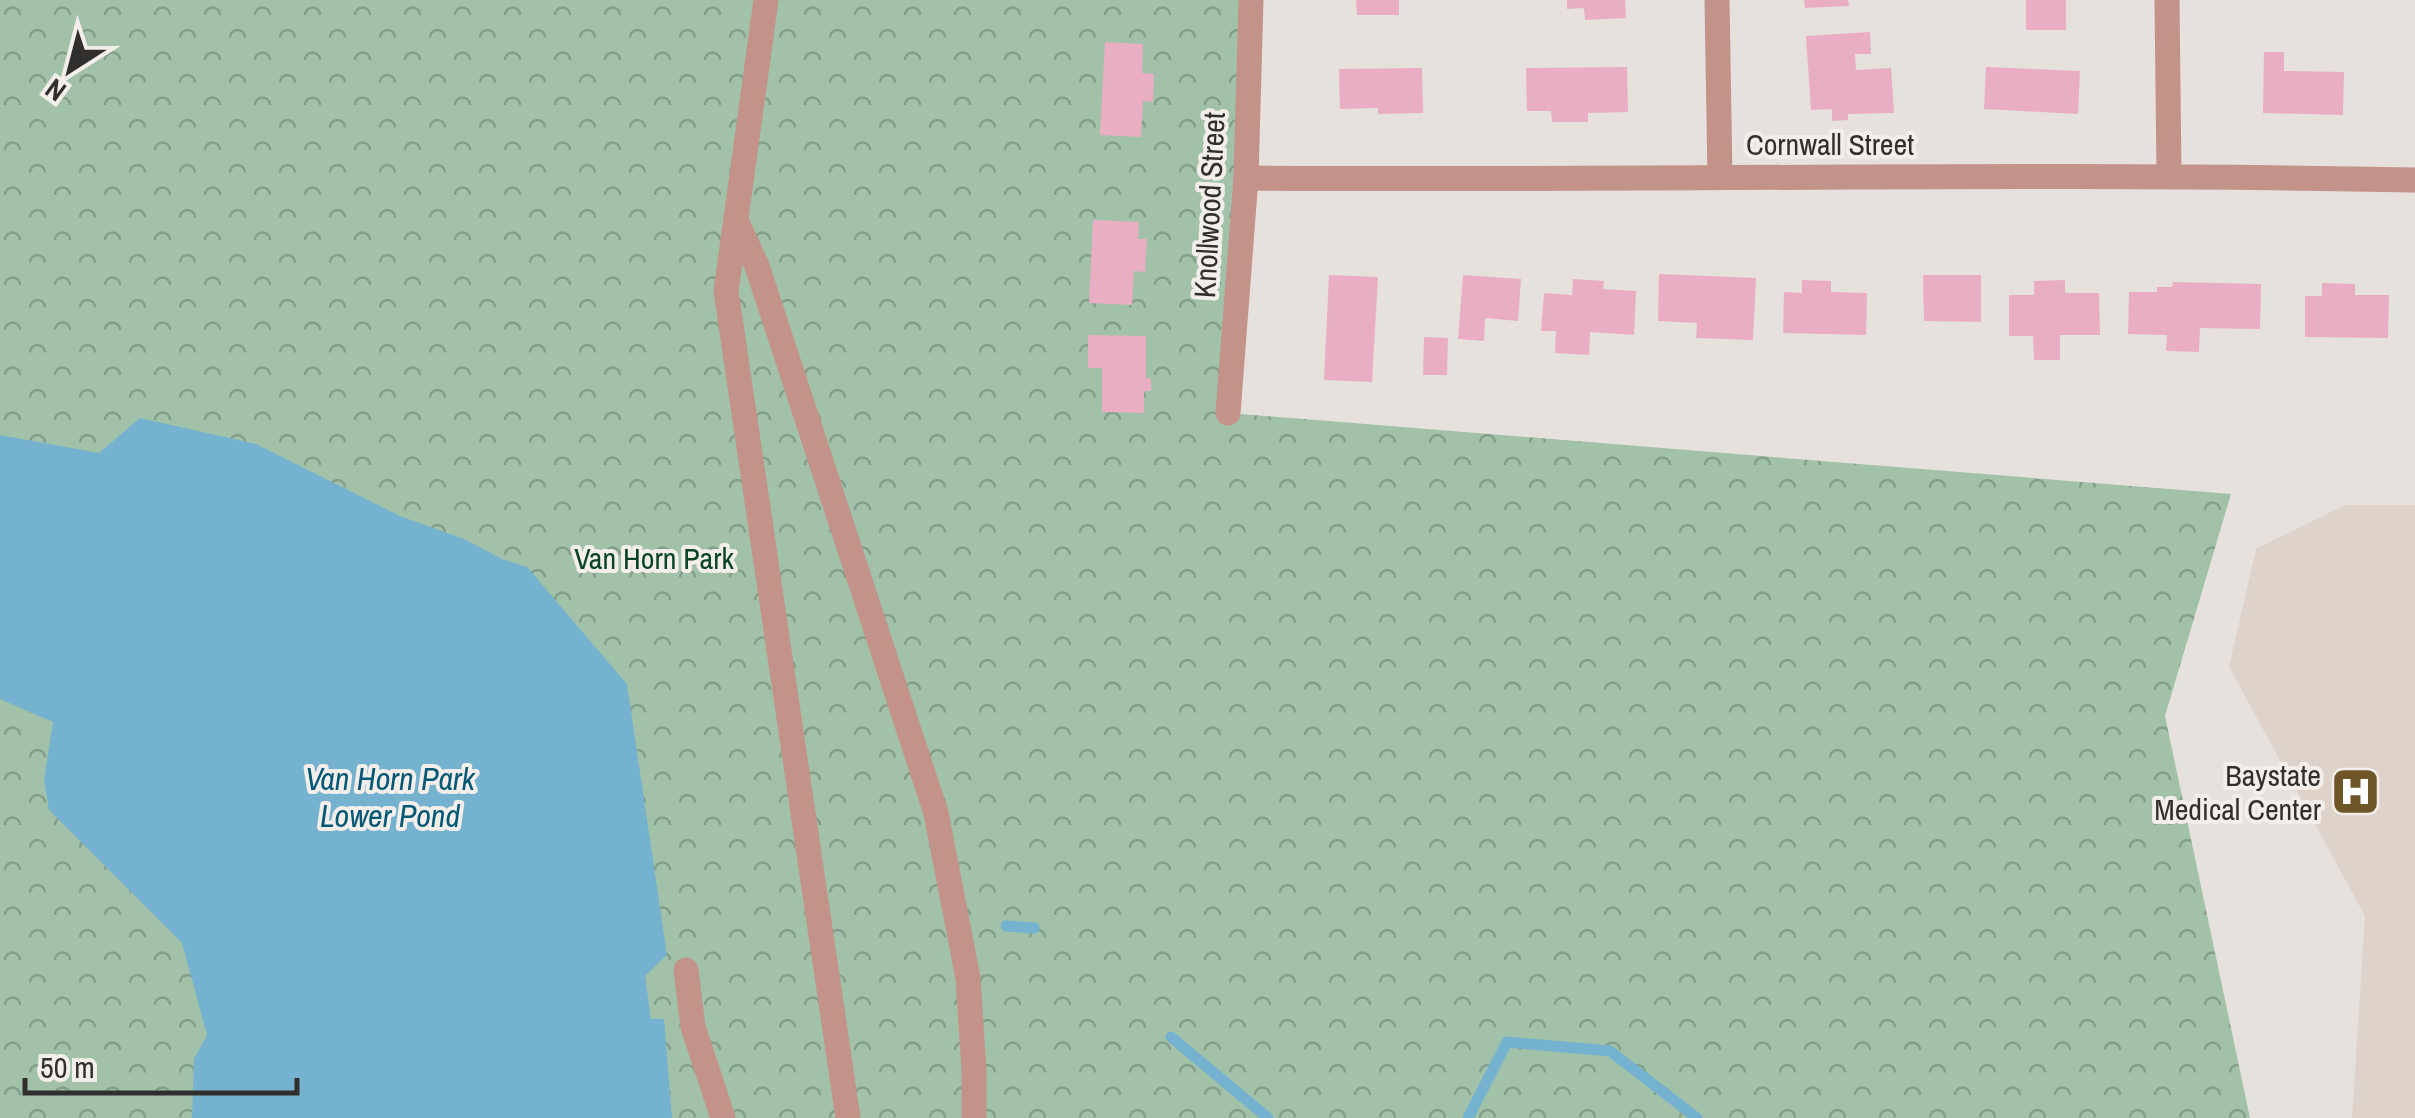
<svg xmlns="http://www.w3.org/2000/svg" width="2415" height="1118" viewBox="0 0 2415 1118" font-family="'Archivo Narrow',sans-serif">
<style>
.built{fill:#ded3ca}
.park{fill:url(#park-crowns)}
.water{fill:#75b2cf}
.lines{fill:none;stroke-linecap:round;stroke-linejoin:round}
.stream{stroke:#75b2cf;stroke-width:11}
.building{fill:#e9aec4}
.minor{stroke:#c39289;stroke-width:25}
.labels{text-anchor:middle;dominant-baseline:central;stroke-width:8;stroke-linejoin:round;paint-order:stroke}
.street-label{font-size:30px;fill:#312f2e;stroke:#f3eeea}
.park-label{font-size:30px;fill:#064422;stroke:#f3eeea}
.poi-label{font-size:30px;fill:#312f2e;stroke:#f3eeea;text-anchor:end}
.water-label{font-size:32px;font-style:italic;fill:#035875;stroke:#f3eeea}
</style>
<defs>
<pattern id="park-crowns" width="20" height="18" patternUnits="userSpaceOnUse" patternTransform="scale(2.5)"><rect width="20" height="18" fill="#a1c2a9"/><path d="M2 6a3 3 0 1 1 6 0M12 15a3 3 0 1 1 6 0" fill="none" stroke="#849e8a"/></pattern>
</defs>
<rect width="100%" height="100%" fill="#e6e1dd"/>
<!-- built -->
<polygon class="built" points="2345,505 2415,505 2415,1118 2352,1118 2365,916 2229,667 2256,549"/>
<!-- park -->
<polygon class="park" points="0,0 1251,0 1229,413 2231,494 2165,716 2250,1118 0,1118"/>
<!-- water -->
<polygon class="water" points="140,418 256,444 400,516 464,539 502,559 527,567 627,684 667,955 645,976 651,1019 664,1019 672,1118 192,1118 194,1059 207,1035 182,943 49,810 44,780 53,722 0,699 0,435 99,453"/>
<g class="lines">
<!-- stream -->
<g class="stream">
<polyline points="1006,926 1034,928"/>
<polyline points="1171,1037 1268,1118"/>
<polyline points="1468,1118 1507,1042 1610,1051 1697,1118"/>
</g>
</g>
<!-- building -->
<g class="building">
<polygon points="1356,0 1399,0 1399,15 1357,15"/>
<polygon points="1567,0 1625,0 1626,18 1585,20 1584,8 1567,9"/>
<polygon points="1804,0 1848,0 1849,6 1805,8"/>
<rect x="2026" y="0" width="40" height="30"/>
<polygon points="1870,32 1871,54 1855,54 1856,70 1891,68 1894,113 1848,114 1848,120 1832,121 1832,109 1811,110 1806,36"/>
<polygon points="1105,42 1143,44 1142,73 1154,74 1153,102 1143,101 1141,137 1100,135"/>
<polygon points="2264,52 2284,52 2284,71 2344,72 2343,115 2263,113"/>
<polygon points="1627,67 1628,112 1588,113 1588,122 1552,122 1551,111 1527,111 1526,68"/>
<polygon points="1986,67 2080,71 2078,114 1984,109"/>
<polygon points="1422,68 1423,113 1378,114 1378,108 1340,109 1339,69"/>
<polygon points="1093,220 1139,222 1138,239 1147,239 1145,272 1134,271 1132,305 1089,303"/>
<polygon points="1659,274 1756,278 1753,340 1696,338 1697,323 1658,321"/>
<polygon points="1329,275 1378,277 1372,382 1324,380"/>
<polygon points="1463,275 1521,279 1518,321 1485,318 1484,341 1458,339"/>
<polygon points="1923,275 1981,275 1981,322 1924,321"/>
<polygon points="1573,279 1604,281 1603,289 1636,291 1634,335 1590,332 1589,355 1555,353 1556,331 1541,331 1544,293 1572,295"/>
<polygon points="1802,280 1831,281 1831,292 1867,293 1866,335 1783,333 1784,292 1802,293"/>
<polygon points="2065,280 2065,293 2099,293 2100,335 2060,335 2060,360 2034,360 2033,336 2009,336 2009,295 2034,295 2034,281"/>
<polygon points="2173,282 2261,284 2260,329 2200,328 2199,352 2166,351 2167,335 2128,334 2129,292 2157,292 2157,287 2172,287"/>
<polygon points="2322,283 2355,284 2355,295 2389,295 2388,338 2305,337 2305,296 2322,296"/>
<polygon points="1088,335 1146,336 1146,378 1151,378 1151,391 1144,391 1144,413 1102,412 1102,368 1088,368"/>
<polygon points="1424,337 1448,338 1447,375 1423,375"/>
</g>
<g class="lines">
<!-- minor -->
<g class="minor">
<polyline points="766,0 726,291 848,1118"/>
<polyline points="1717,0 1720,177"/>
<polyline points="2167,0 2169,175"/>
<path d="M1246 178C1636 181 2025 172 2415 180"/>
<polyline points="736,220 757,266 936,813 968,978 974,1071 974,1118"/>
<polyline points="1228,413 1246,178 1251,0"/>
<polyline points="686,970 693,1027 723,1118"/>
</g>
</g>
<!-- icons -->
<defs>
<symbol id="hospital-square" viewBox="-11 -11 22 22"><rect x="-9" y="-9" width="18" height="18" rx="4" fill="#6e5626" stroke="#f3eeea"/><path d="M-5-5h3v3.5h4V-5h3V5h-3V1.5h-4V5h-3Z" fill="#fff"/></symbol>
</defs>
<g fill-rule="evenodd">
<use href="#hospital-square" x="2328" y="764" width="55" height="55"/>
</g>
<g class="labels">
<!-- street labels -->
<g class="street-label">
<text x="1830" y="144">Cornwall Street</text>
<text transform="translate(1209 205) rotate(-87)">Knollwood Street</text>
</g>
<!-- park labels -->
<g class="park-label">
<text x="654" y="558">Van Horn Park</text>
</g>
<!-- poi labels -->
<g class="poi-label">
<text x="2321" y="775">Baystate<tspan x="2321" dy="34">Medical Center</tspan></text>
</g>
<!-- water labels -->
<g class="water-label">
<text x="390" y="778">Van Horn Park<tspan x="390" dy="37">Lower Pond</tspan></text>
</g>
</g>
<!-- north arrow -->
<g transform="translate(70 70) rotate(216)" stroke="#f3eeea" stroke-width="8" paint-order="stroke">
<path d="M0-8L18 38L0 25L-18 38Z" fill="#312f2e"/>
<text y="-15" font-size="28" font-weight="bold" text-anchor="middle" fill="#312f2e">N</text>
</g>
<!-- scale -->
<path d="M25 1078v15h272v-15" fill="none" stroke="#312f2e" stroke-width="5"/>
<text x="40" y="1078" font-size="30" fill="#312f2e" stroke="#f3eeea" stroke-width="8" paint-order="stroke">50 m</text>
</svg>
